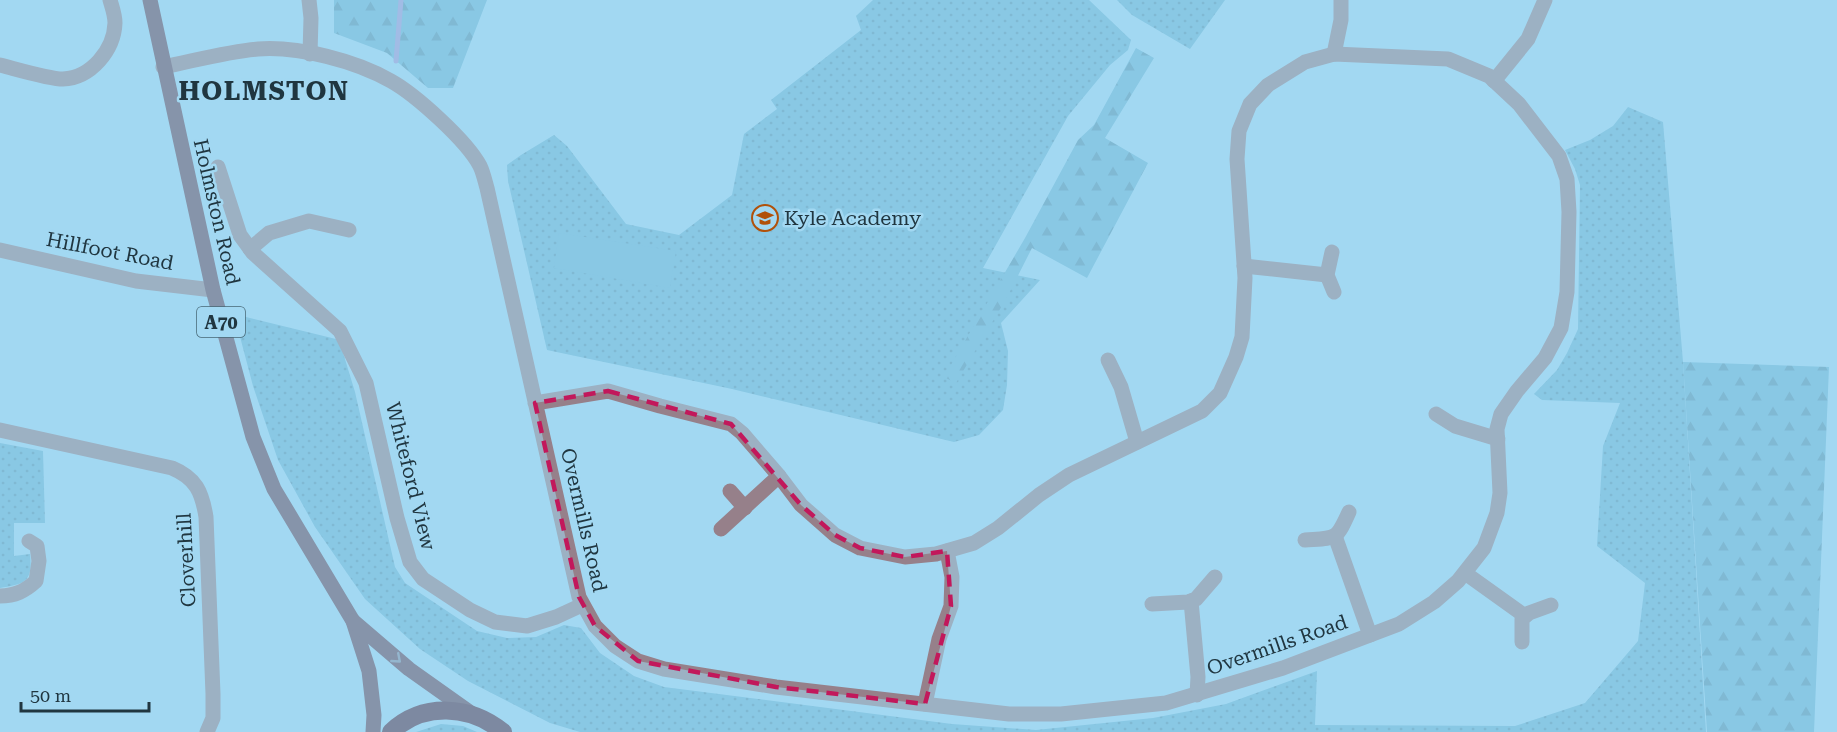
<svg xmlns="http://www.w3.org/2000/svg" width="1837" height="732" viewBox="0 0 1837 732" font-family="'Roboto Serif',serif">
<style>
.grass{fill:url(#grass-dots)}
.forest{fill:url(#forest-firs)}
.garden{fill:#6ab3d3}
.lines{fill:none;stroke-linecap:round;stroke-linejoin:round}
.stream{stroke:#9f99d6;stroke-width:5}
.minor{stroke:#96808a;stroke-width:15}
.major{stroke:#644052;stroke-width:15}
.highway{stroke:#51293e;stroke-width:18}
.oneway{stroke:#838ca2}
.marked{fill:none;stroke:#c2185b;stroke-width:4.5;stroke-dasharray:12 8;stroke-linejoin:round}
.labels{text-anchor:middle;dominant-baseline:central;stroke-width:5;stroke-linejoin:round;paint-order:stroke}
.shield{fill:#a2d8f2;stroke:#476775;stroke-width:1.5}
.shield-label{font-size:18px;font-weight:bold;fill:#203640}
.street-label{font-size:20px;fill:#203640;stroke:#a2d8f2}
.poi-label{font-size:20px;fill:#203640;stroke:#a2d8f2;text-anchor:start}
.district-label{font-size:26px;font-weight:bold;letter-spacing:1.5px;fill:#203640;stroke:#a2d8f2}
</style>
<defs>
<pattern id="grass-dots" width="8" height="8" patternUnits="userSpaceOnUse" patternTransform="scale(1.5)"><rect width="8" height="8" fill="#6ab3d3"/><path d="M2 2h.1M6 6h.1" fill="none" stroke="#5792ad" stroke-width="1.8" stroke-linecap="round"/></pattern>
<pattern id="forest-firs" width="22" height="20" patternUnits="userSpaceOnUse" patternTransform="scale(1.5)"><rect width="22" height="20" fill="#6ab3d3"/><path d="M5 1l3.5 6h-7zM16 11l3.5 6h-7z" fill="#5792ad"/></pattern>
</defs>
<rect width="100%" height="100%" fill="#a2d8f2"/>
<!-- grass -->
<g class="grass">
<polygon points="873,0 1089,0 1131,40 1128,50 1110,65 1068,116 983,268 1040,280 1001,323 1008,351 1007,385 1003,410 979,435 954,442 732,389 547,350 508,181 507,165 521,155 554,135 567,146 626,224 679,235 732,195 744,134 777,109 771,100 861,30 856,16"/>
<polygon points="1117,0 1225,0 1190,49 1132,15"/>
<polygon points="1628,107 1663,122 1683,362 1706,732 580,732 550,723 468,681 420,649 365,599 315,527 278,460 253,386 234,314 336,339 341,346 355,392 395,567 405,583 477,631 507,638 536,637 564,625 581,628 600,653 634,676 664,687 952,724 1036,730 1153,718 1226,704 1317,671 1315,725 1515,726 1585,703 1638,641 1645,583 1597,546 1603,446 1620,403 1542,400 1534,394 1557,370 1567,353 1578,329 1580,185 1575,169 1565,150 1590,140 1613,126"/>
<path d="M0 443 43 451 45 523H14V556L30 554C33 582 25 584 0 588Z"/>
<polygon points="441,724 463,726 477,732 416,732"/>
</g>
<!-- forest -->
<g class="forest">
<polygon points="334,0 487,0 453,88 428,88 387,53 334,33"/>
<polygon points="1136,48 1154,58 1105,138 1148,163 1087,278 1032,248 1006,299 956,383 944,377 1025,238 1078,140 1094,125"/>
<polygon points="1683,362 1829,367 1814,732 1707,732"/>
</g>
<!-- garden -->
<polygon class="garden" points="559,233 676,251 670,288 554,268"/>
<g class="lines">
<!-- stream -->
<polyline class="stream" points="396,61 401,0"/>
<!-- minor -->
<g class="minor">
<polyline points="309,0 311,18 310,54"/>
<polyline points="1334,54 1341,20 1341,0"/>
<path d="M0 65C16 69 49 79 63 79 91 78 114 50 115 23 115 15 112 7 110 0"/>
<path d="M163 67C193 61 229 51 258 49 299 46 356 61 391 81 416 95 467 141 480 166 483 172 485 181 487 188L579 597 595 626 615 646 638 661 664 669 776 687 1009 714H1061L1166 703 1283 668 1399 624 1434 602 1458 581 1484 548 1497 513 1500 493 1497 429 1501 414 1517 391 1545 358 1561 328 1567 292 1569 212 1567 179 1559 156 1519 104 1489 76 1448 59 1334 54 1305 62 1268 85 1250 104 1239 131 1237 159 1245 278 1242 337 1236 357 1220 393 1202 411 1069 475 1039 495 998 528 974 543 936 554 905 557 860 548 835 535 801 505 779 476 742 433 731 424 660 406 608 391 535 403"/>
<polyline points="1494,81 1528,39 1545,0"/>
<polyline points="218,167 240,235 253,253 340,331 366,383 397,518 410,562 423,579 470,610 495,622 527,626 556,617 582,605"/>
<polyline points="250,249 269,233 309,221 349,230"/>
<polyline points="0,250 136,281 213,290"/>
<polyline points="1332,252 1327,275 1334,292"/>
<polyline points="1244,266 1327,275"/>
<polyline points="1108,360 1121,387 1137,442"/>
<polyline points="1436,414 1455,426 1498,439"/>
<path d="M0 430 172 468C196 478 202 492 206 517L213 694V718L207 732"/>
<polyline points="730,491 745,508"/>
<polyline points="721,529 779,476"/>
<polyline points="1335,536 1370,635"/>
<path d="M1305 540C1336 538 1336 541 1349 512"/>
<polyline points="1465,573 1525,616"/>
<path d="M0 596C15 596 25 591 36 581L39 561 37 546 29 541"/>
<polyline points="1191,601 1198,677 1197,695"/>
<polyline points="1152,604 1188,602 1196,599 1215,577"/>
<polyline points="1522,642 1522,619 1529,613 1551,605"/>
<polyline points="925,704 939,639 951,606 952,577 947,551"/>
</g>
<!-- major -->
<g class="major">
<polyline points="150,0 213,290 253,437 274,489 353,621 369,671 374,715 373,732"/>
<polyline points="353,621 409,669 471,713"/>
</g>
<!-- highway -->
<path class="highway" d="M391 732C423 702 470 705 503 732"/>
</g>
<!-- one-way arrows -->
<defs><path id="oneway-chevron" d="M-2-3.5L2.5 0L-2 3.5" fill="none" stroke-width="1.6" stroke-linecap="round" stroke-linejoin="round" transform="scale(1.5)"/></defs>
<use class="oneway" href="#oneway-chevron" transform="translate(397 659) rotate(41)"/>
<!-- marked area -->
<path d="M0 0H1837V732H0ZM608 391 731 424 801 505 835 535 860 548 905 557 947 551 951 606 925 704 776 687 638 661 595 626 579 597 535 403Z" fill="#a2d8f2" fill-opacity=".55" fill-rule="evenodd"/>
<path class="marked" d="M608 391 731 424 801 505 835 535 860 548 905 557 947 551 951 606 925 704 776 687 638 661 595 626 579 597 535 403Z"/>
<!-- icons -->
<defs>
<symbol id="school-ring" viewBox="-11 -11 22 22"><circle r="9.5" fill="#a2d8f2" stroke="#b1510a" stroke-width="1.5"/><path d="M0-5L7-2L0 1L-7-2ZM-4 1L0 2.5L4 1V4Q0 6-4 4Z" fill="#b1510a"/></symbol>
</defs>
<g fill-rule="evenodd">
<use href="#school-ring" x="750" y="203" width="30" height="30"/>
</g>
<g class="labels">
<!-- shield labels -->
<rect class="shield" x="197" y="307" width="48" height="30" rx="4.5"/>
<g class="shield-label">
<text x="221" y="322">A70</text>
</g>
<!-- street labels -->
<g class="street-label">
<text transform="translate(217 212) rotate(77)">Holmston Road</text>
<text transform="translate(110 251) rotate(11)">Hillfoot Road</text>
<text transform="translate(411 476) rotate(76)">Whiteford View</text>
<text transform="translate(584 520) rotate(77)">Overmills Road</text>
<text transform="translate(186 560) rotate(-93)">Cloverhill</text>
<text transform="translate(1277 645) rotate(-19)">Overmills Road</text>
</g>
<!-- poi labels -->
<g class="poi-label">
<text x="784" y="218">Kyle Academy</text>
</g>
<!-- district labels -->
<g class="district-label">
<text x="264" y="91">HOLMSTON</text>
</g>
</g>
<!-- scale -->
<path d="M21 702v9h128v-9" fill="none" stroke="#203640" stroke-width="3"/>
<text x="30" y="702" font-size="18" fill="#203640" stroke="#a2d8f2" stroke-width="4.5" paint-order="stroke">50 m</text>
</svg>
